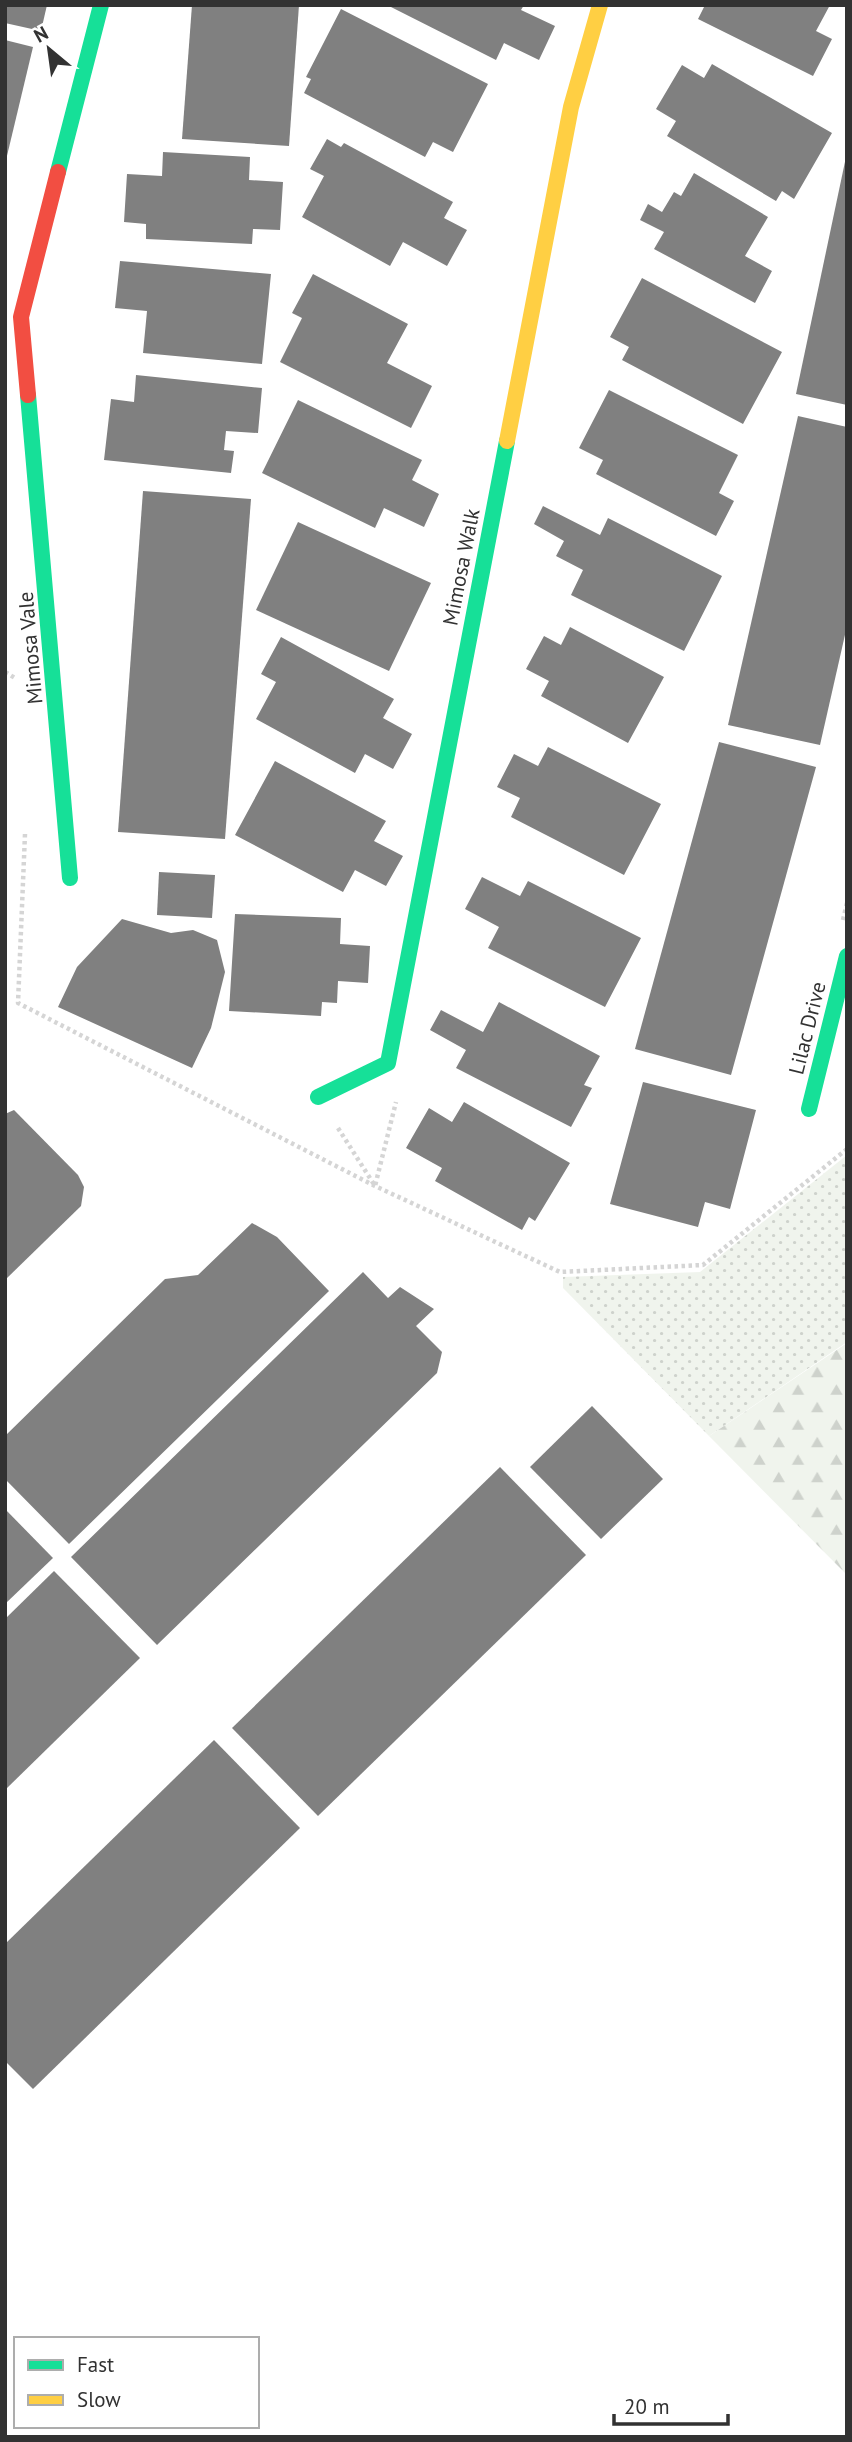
<svg xmlns="http://www.w3.org/2000/svg" width="852" height="2442" viewBox="0 0 852 2442" font-family="'PT Sans',sans-serif">
<style>
.grass{fill:url(#grass-dots)}
.forest{fill:url(#forest-firs)}
.building{fill:#808080}
.lines{fill:none;stroke-linecap:round;stroke-linejoin:round}
.path{stroke:#d5d5d5;stroke-width:4.5;stroke-dasharray:3.5 3.5;stroke-linecap:butt}
.fast{stroke:#16e098;stroke-width:16}
.slow{stroke:#ffcf43;stroke-width:16}
.jam{stroke:#f24e42;stroke-width:16}
.labels{text-anchor:middle;dominant-baseline:central;stroke-width:7;stroke-linejoin:round;paint-order:stroke}
.street-label{font-size:21px;fill:#323232;stroke:#fff}
</style>
<defs>
<pattern id="grass-dots" width="8" height="8" patternUnits="userSpaceOnUse" patternTransform="scale(1.75)"><rect width="8" height="8" fill="#f0f4ed"/><path d="M2 2h.1M6 6h.1" fill="none" stroke="#ced2cc" stroke-width="1.8" stroke-linecap="round"/></pattern>
<pattern id="forest-firs" width="22" height="20" patternUnits="userSpaceOnUse" patternTransform="scale(1.75)"><rect width="22" height="20" fill="#f0f4ed"/><path d="M5 1l3.5 6h-7zM16 11l3.5 6h-7z" fill="#ced2cc"/></pattern>
</defs>
<rect width="100%" height="100%" fill="#fff"/>
<!-- grass -->
<polygon class="grass" points="847,1155 847,1342 709,1436 563,1288 563,1277 700,1272"/>
<!-- forest -->
<polygon class="forest" points="847,1343 847,1575 709,1436"/>
<!-- building -->
<g class="building">
<polygon points="5,5 47,5 41,31 5,23"/>
<polygon points="192,5 299,5 289,146 182,139"/>
<polygon points="387,5 524,5 521,10 555,26 539,60 504,43 496,60"/>
<polygon points="705,5 830,5 816,31 832,39 813,76 698,19"/>
<polygon points="341,9 488,84 453,152 433,142 425,157 304,93 311,79 306,77"/>
<polygon points="5,40 33,47 6,160 5,160"/>
<polygon points="712,64 832,133 794,199 782,191 776,201 667,136 676,121 656,109 682,65 704,78"/>
<polygon points="327,139 341,147 344,143 453,202 444,218 467,230 447,266 403,242 390,266 302,217 324,176 310,169"/>
<polygon points="163,152 250,157 249,180 283,182 280,230 253,229 252,244 146,239 146,224 124,222 127,174 162,176"/>
<polygon points="846,157 847,157 847,405 796,394"/>
<polygon points="694,173 768,217 745,256 772,271 755,303 654,249 664,232 640,220 648,204 662,212 674,192 681,196"/>
<polygon points="120,261 271,274 262,364 143,353 147,311 115,308"/>
<polygon points="313,274 408,324 387,363 432,386 411,428 280,362 302,318 292,313"/>
<polygon points="642,278 782,352 743,424 622,360 629,347 610,337"/>
<polygon points="136,375 262,388 258,433 226,431 224,450 234,451 231,473 104,460 111,399 134,402"/>
<polygon points="609,390 738,455 719,493 734,501 716,536 596,474 603,460 579,448"/>
<polygon points="298,400 422,460 412,480 439,494 424,527 384,508 375,528 262,473"/>
<polygon points="798,416 847,427 847,626 820,745 728,725"/>
<polygon points="143,491 251,499 225,839 118,832"/>
<polygon points="543,506 600,535 608,518 722,576 684,651 571,595 583,570 556,556 564,541 534,524"/>
<polygon points="298,522 431,583 389,671 256,610"/>
<polygon points="570,627 664,677 628,743 541,696 549,681 526,669 544,636 561,645"/>
<polygon points="281,637 394,699 383,718 412,734 393,769 365,754 355,773 256,719 276,682 261,674"/>
<polygon points="719,742 816,767 731,1075 635,1049"/>
<polygon points="548,747 661,804 624,875 511,817 520,798 497,787 514,754 538,766"/>
<polygon points="275,761 386,821 374,841 403,856 386,886 355,870 343,892 235,835"/>
<polygon points="159,872 215,875 212,918 157,915"/>
<polygon points="482,877 520,896 528,881 641,938 605,1007 488,948 499,927 465,909"/>
<polygon points="235,914 341,918 340,944 370,946 368,983 338,981 337,1003 322,1002 321,1016 229,1011"/>
<polygon points="122,919 171,933 193,930 217,940 225,972 211,1028 192,1068 58,1007 77,967"/>
<polygon points="499,1002 600,1056 584,1085 592,1088 571,1127 456,1068 466,1050 430,1030 441,1010 483,1032"/>
<polygon points="643,1082 756,1110 730,1209 705,1202 698,1227 610,1204"/>
<polygon points="464,1102 570,1163 535,1221 529,1217 522,1230 435,1181 442,1168 406,1148 429,1108 452,1122"/>
<polygon points="14,1110 78,1175 84,1187 81,1206 5,1280 5,1114"/>
<polygon points="252,1223 277,1237 329,1291 69,1544 5,1479 5,1436 165,1279 198,1275"/>
<polygon points="363,1272 388,1298 400,1287 434,1309 416,1326 442,1352 437,1373 157,1645 71,1557"/>
<polygon points="592,1406 663,1479 601,1539 530,1467"/>
<polygon points="500,1467 586,1555 318,1816 232,1728"/>
<polygon points="5,1509 53,1558 5,1604"/>
<polygon points="54,1571 140,1658 5,1790 5,1619"/>
<polygon points="214,1740 300,1828 33,2089 5,2061 5,1944"/>
</g>
<g class="lines">
<!-- path -->
<g class="path">
<polyline points="5,672 15,678"/>
<polyline points="25,834 18,1003 375,1186 560,1272 703,1265 847,1149"/>
<polyline points="843,920 847,903"/>
<polyline points="338,1128 375,1186 396,1102"/>
</g>
<!-- fast -->
<g class="fast">
<polyline points="58,172 101,5"/>
<polyline points="28,395 70,878"/>
<polyline points="318,1097 388,1063 507,441"/>
<polyline points="809,1109 847,956"/>
</g>
<!-- slow -->
<polyline class="slow" points="507,441 571,107 600,5"/>
<!-- jam -->
<polyline class="jam" points="28,395 21,317 58,172"/>
</g>
<g class="labels">
<!-- street labels -->
<g class="street-label">
<text transform="translate(461 567) rotate(-79)">Mimosa Walk</text>
<text transform="translate(30 648) rotate(-95)">Mimosa Vale</text>
<text transform="translate(807 1028) rotate(-76)">Lilac Drive</text>
</g>
</g>
<!-- border -->
<rect width="852" height="2442" fill="none" stroke="#323232" stroke-width="14"/>
<!-- legend -->
<rect x="14" y="2337" width="245" height="91" fill="#ffffff" stroke="#adadad" stroke-width="2"/>
<rect x="28" y="2360" width="35" height="10" fill="#16e098" stroke="#adadad" stroke-width="2"/>
<text x="77" y="2372" font-size="21" fill="#323232">Fast</text>
<rect x="28" y="2395" width="35" height="10" fill="#ffcf43" stroke="#adadad" stroke-width="2"/>
<text x="77" y="2407" font-size="21" fill="#323232">Slow</text>
<!-- north arrow -->
<g transform="translate(49 49) rotate(331)" stroke="#ffffff" stroke-width="5" paint-order="stroke">
<path d="M0-5L12 26L0 18L-12 26Z" fill="#323232"/>
<text y="-10" font-size="19" font-weight="bold" text-anchor="middle" fill="#323232">N</text>
</g>
<!-- scale -->
<path d="M614 2414v10h114v-10" fill="none" stroke="#323232" stroke-width="3.5"/>
<text x="624" y="2414" font-size="21" fill="#323232" stroke="#ffffff" stroke-width="5" paint-order="stroke">20 m</text>
</svg>
